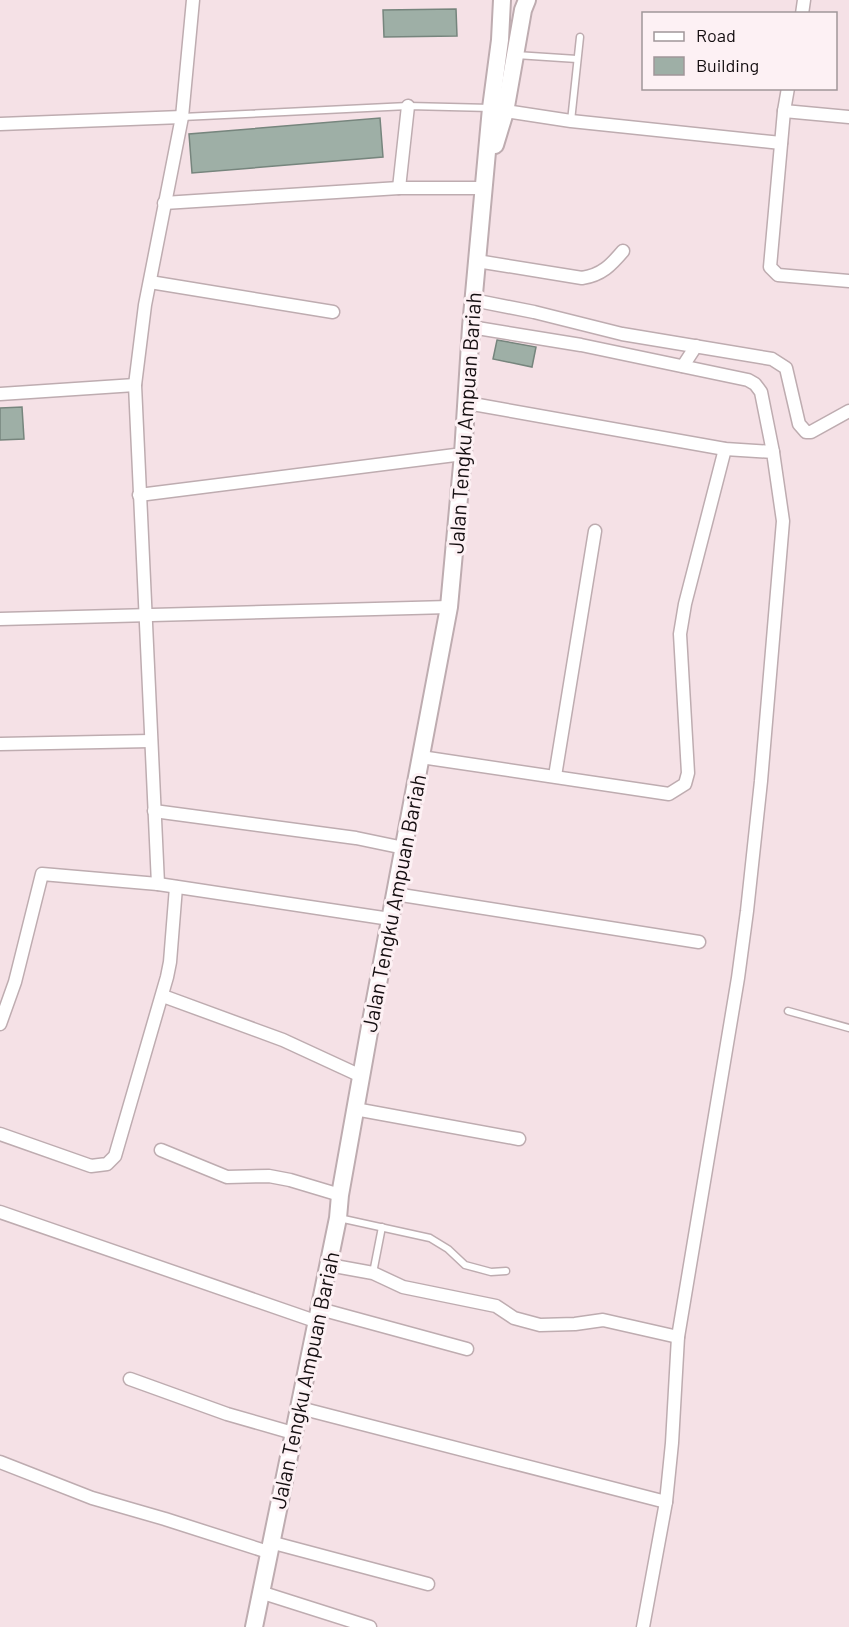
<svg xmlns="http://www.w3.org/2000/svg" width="849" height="1627" viewBox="0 0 849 1627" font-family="Barlow,sans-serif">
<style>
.building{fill:#9eafa6;stroke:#76857d;stroke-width:1.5}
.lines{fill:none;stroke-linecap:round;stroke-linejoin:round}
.service-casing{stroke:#beacb0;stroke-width:9}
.minor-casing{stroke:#beacb0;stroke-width:15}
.secondary-casing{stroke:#beacb0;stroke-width:20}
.service{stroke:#fff;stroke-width:6}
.minor{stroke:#fff;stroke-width:12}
.secondary{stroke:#fff;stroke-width:16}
.labels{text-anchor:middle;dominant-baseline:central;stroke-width:6;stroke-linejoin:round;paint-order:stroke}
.street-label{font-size:21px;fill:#140e10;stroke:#fdf1f4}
</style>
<rect width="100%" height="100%" fill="#f5e1e6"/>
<!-- building -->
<g class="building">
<polygon points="456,9 457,36 384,37 383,10"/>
<polygon points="380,118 383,157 192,173 189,134"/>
<polygon points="497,340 536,347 532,367 493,359"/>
<polygon points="22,407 24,439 0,440 0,408"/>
</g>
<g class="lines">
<defs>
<g id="service">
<polyline points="516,55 577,59"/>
<polyline points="182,117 408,106 491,108"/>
<polyline points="571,121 580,37"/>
<polyline points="788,1011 849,1028"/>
<polyline points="339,1218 430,1238 448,1249 465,1265 491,1272 506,1271"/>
<polyline points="373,1273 382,1227"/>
</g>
<g id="minor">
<polyline points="802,14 804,0"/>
<polyline points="788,88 784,111 770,267 778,275 849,281"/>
<polyline points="499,110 571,121 781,143"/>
<polyline points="784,111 849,117"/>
<polyline points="0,124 182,117"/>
<polyline points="399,188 408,106"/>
<polyline points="164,203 399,188 485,188"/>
<path d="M477 261 582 278C602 275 611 265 623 251"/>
<polyline points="150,282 333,312"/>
<polyline points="473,300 534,312 622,334 772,359 786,368 799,424 806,432 811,432 849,411"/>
<polyline points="471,327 581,345 748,380 755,384 761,392 773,452"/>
<polyline points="683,366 696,346"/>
<polyline points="0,394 135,385"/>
<polyline points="467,403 725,449 773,452 783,521 761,781 747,911 738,978 678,1337 672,1443 666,1502 643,1627"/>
<polyline points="139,495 463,454"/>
<polyline points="0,619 449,607"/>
<polyline points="0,744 151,741"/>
<polyline points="421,757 669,794 685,784 688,773 680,634 685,604 725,449"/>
<polyline points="555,776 595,531"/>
<polyline points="154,811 356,838 404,848"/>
<polyline points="158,884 135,385 145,305 182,117 193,0"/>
<polyline points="395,894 699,942"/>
<polyline points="163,996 283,1040 361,1076"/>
<polyline points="0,1024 15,982 42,874 158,884 390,919"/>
<polyline points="355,1109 519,1139"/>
<polyline points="0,1134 91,1166 107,1164 115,1156 167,977 170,962 176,887"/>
<polyline points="161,1150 227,1177 269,1176 290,1180 340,1195"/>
<polyline points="0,1212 318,1322"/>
<polyline points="329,1265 373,1273 403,1287 496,1306 514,1318 540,1325 575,1324 603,1320 678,1337"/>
<polyline points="320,1309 467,1349"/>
<polyline points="130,1379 227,1414 293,1433"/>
<polyline points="300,1408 666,1502"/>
<polyline points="0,1462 92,1498 165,1519 268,1552"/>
<polyline points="270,1542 428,1584"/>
<polyline points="260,1592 370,1627"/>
</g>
<g id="secondary">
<polyline points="495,145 505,112 523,10 527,0"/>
<polyline points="254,1627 338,1218 340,1195 371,1021 449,607 463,454 471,327 491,108 500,40 502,0"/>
</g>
</defs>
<!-- service casing -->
<use href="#service" class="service-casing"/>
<!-- minor casing -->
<use href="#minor" class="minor-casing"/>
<!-- secondary casing -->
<use href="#secondary" class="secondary-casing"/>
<!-- service -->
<use href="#service" class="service"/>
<!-- minor -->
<use href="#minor" class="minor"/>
<!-- secondary -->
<use href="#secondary" class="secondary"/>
</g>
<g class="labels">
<!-- street labels -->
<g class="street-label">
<text transform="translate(464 423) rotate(-86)">Jalan Tengku Ampuan Bariah</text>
<text transform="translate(393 903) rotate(-79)">Jalan Tengku Ampuan Bariah</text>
<text transform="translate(304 1380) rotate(-78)">Jalan Tengku Ampuan Bariah</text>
</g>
</g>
<!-- legend -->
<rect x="642" y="12" width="195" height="78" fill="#fdf1f4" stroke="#a09699" stroke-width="1.5"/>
<rect x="654" y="32" width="30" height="9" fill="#ffffff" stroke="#a09699" stroke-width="1.5"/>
<text x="696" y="42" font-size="18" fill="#140e10">Road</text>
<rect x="654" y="57" width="30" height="18" fill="#9eafa6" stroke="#a09699" stroke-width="1.5"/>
<text x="696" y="72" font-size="18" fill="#140e10">Building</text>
</svg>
